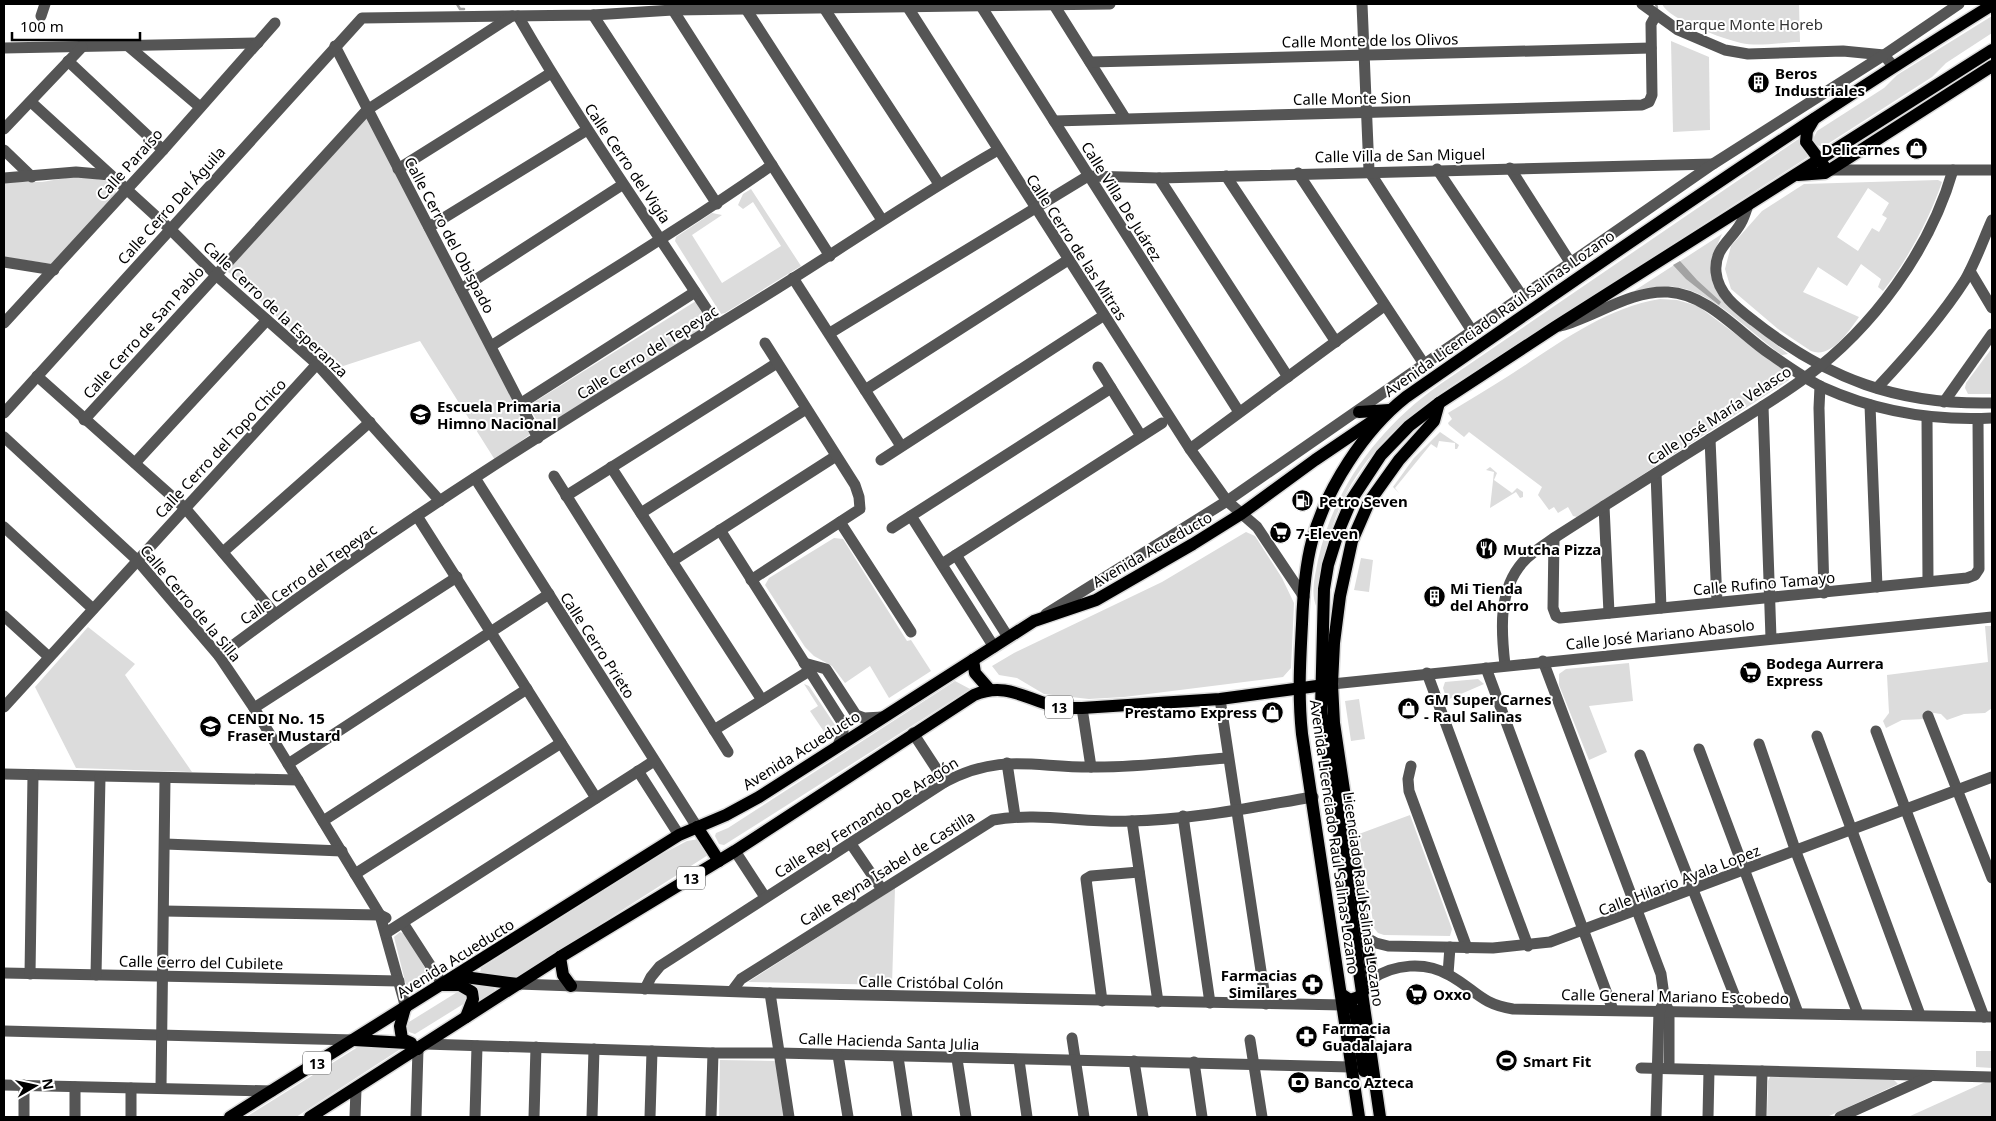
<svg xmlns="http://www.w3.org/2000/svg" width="1996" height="1121" viewBox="0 0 1996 1121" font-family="'Noto Sans',sans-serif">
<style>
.green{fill:#dcdcdc;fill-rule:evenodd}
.water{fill:#a3a3a3}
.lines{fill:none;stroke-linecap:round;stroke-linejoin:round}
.stream{stroke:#a3a3a3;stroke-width:2.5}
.major-casing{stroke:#dbdbdb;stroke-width:15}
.minor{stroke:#555;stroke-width:11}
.major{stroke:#000;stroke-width:12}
.labels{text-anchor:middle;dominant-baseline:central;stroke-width:4;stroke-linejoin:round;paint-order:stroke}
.shield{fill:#fff;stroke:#4c4c4c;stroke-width:1}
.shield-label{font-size:14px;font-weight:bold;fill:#000}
.park-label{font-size:15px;fill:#333;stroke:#fff}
.street-label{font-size:15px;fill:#000;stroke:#fff}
.poi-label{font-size:15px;font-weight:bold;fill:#000;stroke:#fff;text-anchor:start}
</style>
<rect width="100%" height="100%" fill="#fff"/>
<!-- green -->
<g class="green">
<path d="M1662 4H1799L1800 42C1782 42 1759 47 1741 43 1724 39 1669 20 1662 4Z"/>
<polygon points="1992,16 1992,33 1946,63 1932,77 1826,145 1822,147 1815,144 1813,139 1817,131 1884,88 1897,75"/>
<polygon points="1671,41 1709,57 1710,130 1673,132"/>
<polygon points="368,113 532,433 495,460 420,341 334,369 225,269"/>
<path d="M1800 138 1803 149 1808 157 1448 388C1362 447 1325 504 1317 608 1310 594 1315 576 1318 560 1334 487 1379 428 1439 385Z"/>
<polygon points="77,176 109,181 115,184 116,194 52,264 4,257 4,182 42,182"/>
<path d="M1938 180 1942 182C1929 220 1908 259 1883 291L1878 287 1881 279 1861 264 1847 286 1818 267 1803 292 1859 317C1849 331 1831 359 1811 351L1778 329 1731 289 1725 269 1731 246 1762 211 1804 184ZM1868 188 1889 203 1882 215 1887 218 1879 232 1872 228 1858 251 1837 237Z"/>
<polygon points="751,189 801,266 725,313 721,314 675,241 676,237 712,213 722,215 692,235 722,283 781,246 753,202 743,209 738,205 743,194"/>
<path d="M1722 234 1712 257 1718 294 1730 308 1788 354 1782 355C1751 334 1713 291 1675 287 1661 285 1647 290 1634 291Z"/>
<path d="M1660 299 1677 300 1698 306 1789 374V380L1577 517 1573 516 1568 507 1558 513 1554 507 1549 510 1538 495 1542 487 1469 432 1464 437 1449 425 1448 423 1452 419 1448 413C1469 400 1490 388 1510 375 1557 345 1604 308 1660 299Z"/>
<polygon points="696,301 711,324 543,430 528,406"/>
<polygon points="1992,348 1992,394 1968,394 1965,388 1966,383"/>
<polygon points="1440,432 1459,445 1457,449 1455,449 1455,443 1439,441 1437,448 1431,444 1395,488 1399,493 1393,487 1414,458"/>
<polygon points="1490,467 1497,473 1494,480 1512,493 1517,488 1523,492 1523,497 1520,498 1516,492 1490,508 1494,472 1486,470"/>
<polygon points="1246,532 1255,536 1282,578 1294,603 1291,668 1283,677 1124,697 1089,699 1044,694 1017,678 999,675 992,666 1014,653 1162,582"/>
<polygon points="834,538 843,539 907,641 911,640 931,671 889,698 870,666 845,683 832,666 814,656 805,647 765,585 769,578"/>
<polygon points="1361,558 1373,560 1369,592 1354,590"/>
<polygon points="1985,626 1992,626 1992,708 1985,713 1964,714 1947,720 1941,714 1934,713 1925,719 1902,720 1886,728 1883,721 1889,713 1887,675 1988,662"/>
<polygon points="88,627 135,664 125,675 192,772 76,768 35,687"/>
<polygon points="1629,663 1633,701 1589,706 1607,752 1589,760 1559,685 1559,674 1566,669"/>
<polygon points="1478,679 1484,684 1447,700 1443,688 1445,682"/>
<polygon points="955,681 970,689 724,845 719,844 715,836 716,833 728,828"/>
<polygon points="804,684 809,686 835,725 835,731 827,736 810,711 818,706"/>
<polygon points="1359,699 1365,739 1351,741 1345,701"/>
<polygon points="1410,815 1452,929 1450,936 1384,935 1378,933 1374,928 1359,834"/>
<polygon points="699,839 708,855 513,980 480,973 481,968 662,854 687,841"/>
<polygon points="895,888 892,985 748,982"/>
<polygon points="400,932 405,934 431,978 408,993 394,937"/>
<polygon points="467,981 494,987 495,990 476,1003"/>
<polygon points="459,991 467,995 465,1003 415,1034 409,1032 407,1028 409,1022"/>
<polygon points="361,1045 399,1050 296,1117 246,1117"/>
<polygon points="1976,1051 1992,1051 1992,1068 1976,1067"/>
<polygon points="720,1060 776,1061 785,1117 719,1117"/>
<polygon points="1770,1077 1894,1080 1898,1084 1827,1117 1767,1117 1768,1081"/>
<polygon points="1992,1079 1992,1117 1908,1117"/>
</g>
<!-- water -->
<polygon class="water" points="1680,261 1697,280 1721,302 1719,305 1686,279 1673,265"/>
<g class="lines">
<!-- stream -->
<g class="stream">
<polyline points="457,4 460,9 464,9"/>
<polyline points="1656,4 1657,8"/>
</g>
<defs>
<g id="major">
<polyline points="1814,119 1807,131 1806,142 1824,166"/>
<polyline points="1798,175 1825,173 1992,66"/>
<polyline points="1359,412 1389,410"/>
<polyline points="973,660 975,673 989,689"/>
<polyline points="697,827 719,861"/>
<polyline points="560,957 563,975 571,986"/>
<polyline points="457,976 518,984"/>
<polyline points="443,985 460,985 472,992 473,999 466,1017"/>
<polyline points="1341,994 1350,1000 1359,997 1372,979 1334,723 1332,684 1334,643 1340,596 1352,541 1369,502 1399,460 1434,421 1439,403"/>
<polyline points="1343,1005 1351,1006 1355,1011 1364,1071"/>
<polyline points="405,1008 400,1026 402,1039 411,1043"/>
<polyline points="354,1040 407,1043 418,1049"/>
<polyline points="230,1117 679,835 726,815 759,797 1034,621 1096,600 1193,544 1241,514 1315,460 1380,416"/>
<path d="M310 1117 560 957 735 851 974 695C1007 681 1026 700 1058 707 1065 708 1074 708 1082 708L1220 699 1332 684"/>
<path d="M1359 1117 1302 734C1298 697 1300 661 1302 624 1303 597 1305 567 1312 541 1326 489 1364 430 1406 397 1599 263 1792 129 1992 5"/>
<polyline points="1380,1117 1321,709 1324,589 1328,565 1339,530 1352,499 1381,455 1409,426 1439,403 1555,327 1992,50"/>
</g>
</defs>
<!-- major casing -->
<use href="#major" class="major-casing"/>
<!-- minor -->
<g class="minor">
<polyline points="1362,4 1369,171 1472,331"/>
<polyline points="1642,4 1678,30 1725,50 1748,54 1843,51 1884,55 1893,66"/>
<polyline points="1054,5 1125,118"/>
<polyline points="907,6 1190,449 1227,501 1257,527 1304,597"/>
<polyline points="981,6 1239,412"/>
<polyline points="824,8 939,184"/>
<polyline points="746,9 882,220"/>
<polyline points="673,10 830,256"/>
<polyline points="593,15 717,204"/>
<polyline points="41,16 45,4"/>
<path d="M518 16C579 122 650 222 717 325"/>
<polyline points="127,45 200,107"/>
<polyline points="335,46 538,438"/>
<polyline points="4,48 258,43"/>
<polyline points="68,61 163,150"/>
<polyline points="1090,62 1651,48"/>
<polyline points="31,102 170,229 216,275 317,364 440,501"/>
<polyline points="1054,121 1642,105 1649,102 1652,95 1651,24 1656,15"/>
<polyline points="4,129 82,47"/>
<polyline points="4,150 32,177"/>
<polyline points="1510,168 1570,262"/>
<polyline points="398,169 551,73"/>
<polyline points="1437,169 1522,296"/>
<polyline points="1830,170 1992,170"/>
<polyline points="1298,173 1424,364"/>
<polyline points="1226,176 1336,342"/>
<polyline points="4,178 76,172 110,175"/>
<polyline points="1159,178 1288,377"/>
<path d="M1748 205C1746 211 1744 218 1741 223 1731 241 1714 248 1716 272 1718 294 1737 308 1754 321 1827 379 1898 405 1992 403"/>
<polyline points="429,227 587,130"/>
<polyline points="4,262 54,270"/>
<polyline points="1970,271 1992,308"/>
<polyline points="793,278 901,446"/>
<polyline points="461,289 622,185"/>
<polyline points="4,323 163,150 275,23"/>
<path d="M1560 326C1595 317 1630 290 1668 292 1708 294 1739 333 1770 354 1786 365 1804 378 1822 387 1875 411 1934 421 1992 418"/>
<polyline points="830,333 1088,176 1159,178 1713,164"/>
<path d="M491 346C585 286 681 229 772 165"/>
<polyline points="1098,367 1141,436"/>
<polyline points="37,376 185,508 275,614"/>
<polyline points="1820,386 1819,408 1824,593"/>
<path d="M1877 388C1909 354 1940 319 1965 280 1976 261 1983 240 1992 220"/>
<polyline points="865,390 1068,260"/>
<polyline points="1944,402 1992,334"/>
<polyline points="520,404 695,292"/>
<polyline points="1870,405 1877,587"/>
<polyline points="1763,406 1771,638"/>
<polyline points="4,413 362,18 593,15 673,10 1110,4"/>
<polyline points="1927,417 1928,581"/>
<polyline points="84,420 367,110 512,16"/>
<polyline points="4,437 137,560 219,656 254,708 380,915 406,1008"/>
<polyline points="1710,439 1717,602"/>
<polyline points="1190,449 1384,306"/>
<polyline points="881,460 1103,316"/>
<polyline points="135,463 267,320"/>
<polyline points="611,467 762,700"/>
<polyline points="1656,473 1661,608"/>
<polyline points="554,476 728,752"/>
<polyline points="475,478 697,827"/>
<polyline points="566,496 777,363"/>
<polyline points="1604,506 1609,613"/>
<polyline points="641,513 806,409"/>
<polyline points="417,516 596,798"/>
<polyline points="911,516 994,647"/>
<polyline points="840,522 911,632"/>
<polyline points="4,527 93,609"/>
<polyline points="892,528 1111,388"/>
<polyline points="720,530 842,722 843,731 838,746"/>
<polyline points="1554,538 1553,608 1556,616 1560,618 1967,578 1975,575 1979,569 1978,419"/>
<polyline points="223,552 370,422"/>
<polyline points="956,555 1008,637"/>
<polyline points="672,561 836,456"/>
<polyline points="942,564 1162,423"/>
<polyline points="751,580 860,509 859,497 855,485 765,343"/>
<polyline points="1046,614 1227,501 1713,164 1884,55 1959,4"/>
<polyline points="4,616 49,657"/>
<path d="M219 656C391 526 576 412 760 299 840 250 917 196 998 150"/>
<polyline points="1543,661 1661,974 1665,1003 1669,1011 1669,1068"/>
<polyline points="804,663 826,669 856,715 864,718 883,717"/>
<path d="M1505 665C1501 630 1498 590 1523 562 1532 552 1544 545 1554 538 1604 506 1654 474 1704 443 1738 421 1774 401 1806 377 1873 328 1930 250 1953 170"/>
<polyline points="1486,668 1613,1010"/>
<polyline points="1427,673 1528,946"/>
<polyline points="1332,684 1992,617"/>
<polyline points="1220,699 1266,1004"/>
<polyline points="4,707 317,364"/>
<polyline points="254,708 457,577"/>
<polyline points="1082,708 1091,767"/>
<polyline points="1928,716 1992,878"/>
<polyline points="714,730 809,671"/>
<polyline points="1876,731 1984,1017"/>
<polyline points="913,733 945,782"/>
<polyline points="1817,736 1920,1015"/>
<polyline points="1759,744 1796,852 1858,1014"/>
<polyline points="1699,749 1798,1013"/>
<polyline points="1640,755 1741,1012"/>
<polyline points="1007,763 1015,816"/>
<polyline points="288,764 549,594"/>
<polyline points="1411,766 1408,779 1409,791 1467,948"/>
<polyline points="638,771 679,835"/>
<polyline points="4,774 298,780"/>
<polyline points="1183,816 1210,1003"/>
<polyline points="323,821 527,689"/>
<polyline points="1132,821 1158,1002"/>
<polyline points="165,844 342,851"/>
<polyline points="851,844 881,888"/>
<polyline points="735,851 765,897"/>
<polyline points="355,874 561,743"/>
<polyline points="164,911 380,915 386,918"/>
<polyline points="403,923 443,985"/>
<polyline points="386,933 654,761"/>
<polyline points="1365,937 1376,943 1388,946 1493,948 1550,942 1992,777"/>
<polyline points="4,973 399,981"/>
<polyline points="30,974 33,775"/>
<polyline points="1448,974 1450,947"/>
<polyline points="96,975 100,777"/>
<path d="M1372 979C1394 964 1425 961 1449 975 1475 989 1480 1004 1513 1009L1992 1017"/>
<polyline points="518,984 770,993 1343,1005"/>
<path d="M645 989 651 977 660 966 945 782C1000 753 1032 767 1090 767 1136 768 1182 761 1228 758"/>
<path d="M732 991 741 979 993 820C1037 812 1085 823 1130 821 1191 820 1253 807 1313 797"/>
<polyline points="770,993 789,1117"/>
<polyline points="1102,1001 1086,879 1091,876 1139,872"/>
<polyline points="4,1031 354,1040"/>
<polyline points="1072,1038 1084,1117"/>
<polyline points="1250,1040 1262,1117"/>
<polyline points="425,1044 713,1053 779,1053 1351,1067"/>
<polyline points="838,1055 848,1117"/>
<polyline points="898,1057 907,1117"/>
<polyline points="957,1059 966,1117"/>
<polyline points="1019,1060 1027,1117"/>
<polyline points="1134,1061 1143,1117"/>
<polyline points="1194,1062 1202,1117"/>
<polyline points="1641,1068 1991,1077"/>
<polyline points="4,1085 272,1091"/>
<polyline points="75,1087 75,1117"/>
<polyline points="131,1088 131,1117"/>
<polyline points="161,1088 165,778"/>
<polyline points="24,1117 24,1085"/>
<polyline points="355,1117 356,1089"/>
<polyline points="416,1117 418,1049"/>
<polyline points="475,1117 477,1046"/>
<polyline points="534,1117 536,1047"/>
<polyline points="592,1117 594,1049"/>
<polyline points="650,1117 652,1051"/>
<polyline points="711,1117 713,1053"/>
<polyline points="1656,1117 1659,1011 1662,1006"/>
<polyline points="1708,1117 1709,1070"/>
<polyline points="1761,1117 1762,1071"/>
<polyline points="1840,1117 1929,1077"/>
</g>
<!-- major -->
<use href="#major" class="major"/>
</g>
<!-- icons -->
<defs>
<symbol id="building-disc" viewBox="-11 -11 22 22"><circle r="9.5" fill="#000" stroke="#fff"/><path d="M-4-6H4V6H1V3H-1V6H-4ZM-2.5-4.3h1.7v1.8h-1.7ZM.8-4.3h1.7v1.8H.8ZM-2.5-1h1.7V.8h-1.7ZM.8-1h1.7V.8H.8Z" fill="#fff"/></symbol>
<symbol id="shop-disc" viewBox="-11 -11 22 22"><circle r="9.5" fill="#000" stroke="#fff"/><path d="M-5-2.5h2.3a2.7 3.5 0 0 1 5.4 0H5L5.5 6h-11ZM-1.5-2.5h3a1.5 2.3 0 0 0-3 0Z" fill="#fff"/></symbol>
<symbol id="school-disc" viewBox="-11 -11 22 22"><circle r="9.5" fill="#000" stroke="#fff"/><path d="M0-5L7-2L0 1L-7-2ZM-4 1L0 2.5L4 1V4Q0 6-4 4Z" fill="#fff"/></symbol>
<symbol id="fuel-disc" viewBox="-11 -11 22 22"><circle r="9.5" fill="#000" stroke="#fff"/><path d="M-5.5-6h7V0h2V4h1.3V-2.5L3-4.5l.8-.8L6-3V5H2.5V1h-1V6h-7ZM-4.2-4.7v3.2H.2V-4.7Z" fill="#fff"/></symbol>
<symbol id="supermarket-disc" viewBox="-11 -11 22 22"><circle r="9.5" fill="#000" stroke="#fff"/><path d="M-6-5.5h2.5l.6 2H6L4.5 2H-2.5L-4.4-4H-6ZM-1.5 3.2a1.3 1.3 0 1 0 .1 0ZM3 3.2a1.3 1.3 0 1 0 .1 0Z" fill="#fff"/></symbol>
<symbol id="restaurant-disc" viewBox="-11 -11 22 22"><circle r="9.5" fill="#000" stroke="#fff"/><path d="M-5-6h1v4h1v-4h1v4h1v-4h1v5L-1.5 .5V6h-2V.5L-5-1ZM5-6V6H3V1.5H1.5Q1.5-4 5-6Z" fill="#fff"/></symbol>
<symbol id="university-disc" viewBox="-11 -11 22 22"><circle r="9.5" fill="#000" stroke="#fff"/><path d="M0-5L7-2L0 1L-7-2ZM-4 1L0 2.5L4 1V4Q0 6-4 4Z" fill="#fff"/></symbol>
<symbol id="pharmacy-disc" viewBox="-11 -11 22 22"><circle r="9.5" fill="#000" stroke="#fff"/><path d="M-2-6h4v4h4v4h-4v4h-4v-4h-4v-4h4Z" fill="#fff"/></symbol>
<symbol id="stadium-disc" viewBox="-11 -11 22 22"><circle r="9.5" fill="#000" stroke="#fff"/><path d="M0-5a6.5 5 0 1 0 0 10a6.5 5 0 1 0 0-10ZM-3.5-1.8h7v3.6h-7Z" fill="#fff"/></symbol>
<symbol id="bank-disc" viewBox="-11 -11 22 22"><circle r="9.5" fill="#000" stroke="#fff"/><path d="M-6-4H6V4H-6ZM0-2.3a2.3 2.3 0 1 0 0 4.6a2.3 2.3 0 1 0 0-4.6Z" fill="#fff"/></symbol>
</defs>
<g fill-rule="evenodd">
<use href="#building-disc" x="1746" y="70" width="25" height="25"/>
<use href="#shop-disc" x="1904" y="136" width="25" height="25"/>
<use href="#school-disc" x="408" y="402" width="25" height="25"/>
<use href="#fuel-disc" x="1290" y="488" width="25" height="25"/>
<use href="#supermarket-disc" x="1268" y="520" width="25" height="25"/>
<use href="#restaurant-disc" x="1474" y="536" width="25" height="25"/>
<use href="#building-disc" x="1422" y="584" width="25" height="25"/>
<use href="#supermarket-disc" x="1738" y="660" width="25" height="25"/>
<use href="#shop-disc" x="1396" y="696" width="25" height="25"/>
<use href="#shop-disc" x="1260" y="700" width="25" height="25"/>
<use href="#university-disc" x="198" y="714" width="25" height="25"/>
<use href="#pharmacy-disc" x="1300" y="972" width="25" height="25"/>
<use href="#supermarket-disc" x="1404" y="982" width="25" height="25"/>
<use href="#pharmacy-disc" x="1294" y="1024" width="25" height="25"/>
<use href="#stadium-disc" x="1494" y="1048" width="25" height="25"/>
<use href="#bank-disc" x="1286" y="1070" width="25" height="25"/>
</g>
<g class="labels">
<!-- shield labels -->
<g class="shield">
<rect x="1045" y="695.5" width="28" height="23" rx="4"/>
<rect x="677" y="866.5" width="28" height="23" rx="4"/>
<rect x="303" y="1051.5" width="28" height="23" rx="4"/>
</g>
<g class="shield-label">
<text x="1059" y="707">13</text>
<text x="691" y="878">13</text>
<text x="317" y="1063">13</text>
</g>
<!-- park labels -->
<g class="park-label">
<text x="1749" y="24">Parque Monte Horeb</text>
</g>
<!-- street labels -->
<g class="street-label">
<text transform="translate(1370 40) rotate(-1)">Calle Monte de los Olivos</text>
<text transform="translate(1352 98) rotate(-1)">Calle Monte Sion</text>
<text transform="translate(1400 155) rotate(-1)">Calle Villa de San Miguel</text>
<text transform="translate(628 163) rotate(56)">Calle Cerro del Vigía</text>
<text transform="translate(129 164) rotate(-48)">Calle Paraíso</text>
<text transform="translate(1122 201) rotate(58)">Calle Villa De Juárez</text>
<text transform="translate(171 205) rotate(-48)">Calle Cerro Del Águila</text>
<text transform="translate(450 235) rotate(62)">Calle Cerro del Obispado</text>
<text transform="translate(1077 247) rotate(57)">Calle Cerro de las Mitras</text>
<text transform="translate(276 309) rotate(43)">Calle Cerro de la Esperanza</text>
<text transform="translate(1499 313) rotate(-35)">Avenida Licenciado Raúl Salinas Lozano</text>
<text transform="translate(143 332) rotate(-48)">Calle Cerro de San Pablo</text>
<text transform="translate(647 352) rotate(-32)">Calle Cerro del Tepeyac</text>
<text transform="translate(1719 415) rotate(-33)">Calle José María Velasco</text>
<text transform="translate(220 448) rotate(-47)">Calle Cerro del Topo Chico</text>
<text transform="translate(1152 549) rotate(-30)">Avenida Acueducto</text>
<text transform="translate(308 574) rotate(-35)">Calle Cerro del Tepeyac</text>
<text transform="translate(1764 583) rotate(-5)">Calle Rufino Tamayo</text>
<text transform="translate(191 603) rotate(50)">Calle Cerro de la Silla</text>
<text transform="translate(1660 634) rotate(-6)">Calle José Mariano Abasolo</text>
<text transform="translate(598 645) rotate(57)">Calle Cerro Prieto</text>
<text transform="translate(801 750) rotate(-32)">Avenida Acueducto</text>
<text transform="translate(866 817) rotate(-32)">Calle Rey Fernando De Aragón</text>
<text transform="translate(1335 837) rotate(82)">Avenida Licenciado Raúl Salinas Lozano</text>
<text transform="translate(887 868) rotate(-32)">Calle Reyna Isabel de Castilla</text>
<text transform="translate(1679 880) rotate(-21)">Calle Hilario Ayala Lopez</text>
<text transform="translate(1364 899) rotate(82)">Licenciado Raúl Salinas Lozano</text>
<text transform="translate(455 958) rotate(-32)">Avenida Acueducto</text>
<text transform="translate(201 962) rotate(1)">Calle Cerro del Cubilete</text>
<text transform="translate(931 982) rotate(1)">Calle Cristóbal Colón</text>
<text transform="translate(1675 996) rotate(1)">Calle General Mariano Escobedo</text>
<text transform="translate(889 1041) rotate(2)">Calle Hacienda Santa Julia</text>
</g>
<!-- poi labels -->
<g class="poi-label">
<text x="1775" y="73">Beros<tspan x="1775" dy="17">Industriales</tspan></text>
<text x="1900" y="149" text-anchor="end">Delicarnes</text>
<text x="437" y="406">Escuela Primaria<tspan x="437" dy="17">Himno Nacional</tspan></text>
<text x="1319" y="501">Petro Seven</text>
<text x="1296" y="533">7-Eleven</text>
<text x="1503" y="549">Mutcha Pizza</text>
<text x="1450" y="588">Mi Tienda<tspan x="1450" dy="17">del Ahorro</tspan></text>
<text x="1766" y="663">Bodega Aurrera<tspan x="1766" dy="17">Express</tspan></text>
<text x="1424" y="699">GM Super Carnes<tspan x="1424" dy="17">- Raul Salinas</tspan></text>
<text x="1257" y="712" text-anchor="end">Prestamo Express</text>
<text x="227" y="718">CENDI No. 15<tspan x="227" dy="17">Fraser Mustard</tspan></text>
<text x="1297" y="975" text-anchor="end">Farmacias<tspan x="1297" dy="17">Similares</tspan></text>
<text x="1433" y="994">Oxxo</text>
<text x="1322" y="1028">Farmacia<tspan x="1322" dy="17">Guadalajara</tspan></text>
<text x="1523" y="1061">Smart Fit</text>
<text x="1314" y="1082">Banco Azteca</text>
</g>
</g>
<!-- border -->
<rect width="1996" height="1121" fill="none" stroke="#000000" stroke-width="10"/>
<!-- north arrow -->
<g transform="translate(35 1086) rotate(81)" stroke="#ffffff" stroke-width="4" paint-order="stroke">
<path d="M0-4L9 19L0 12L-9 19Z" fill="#000000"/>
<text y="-8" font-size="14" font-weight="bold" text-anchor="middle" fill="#000000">N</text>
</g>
<!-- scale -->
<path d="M12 32v8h128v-8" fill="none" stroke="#000000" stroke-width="2.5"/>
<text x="20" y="32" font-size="15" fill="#000000" stroke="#ffffff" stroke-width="4" paint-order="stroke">100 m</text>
</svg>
